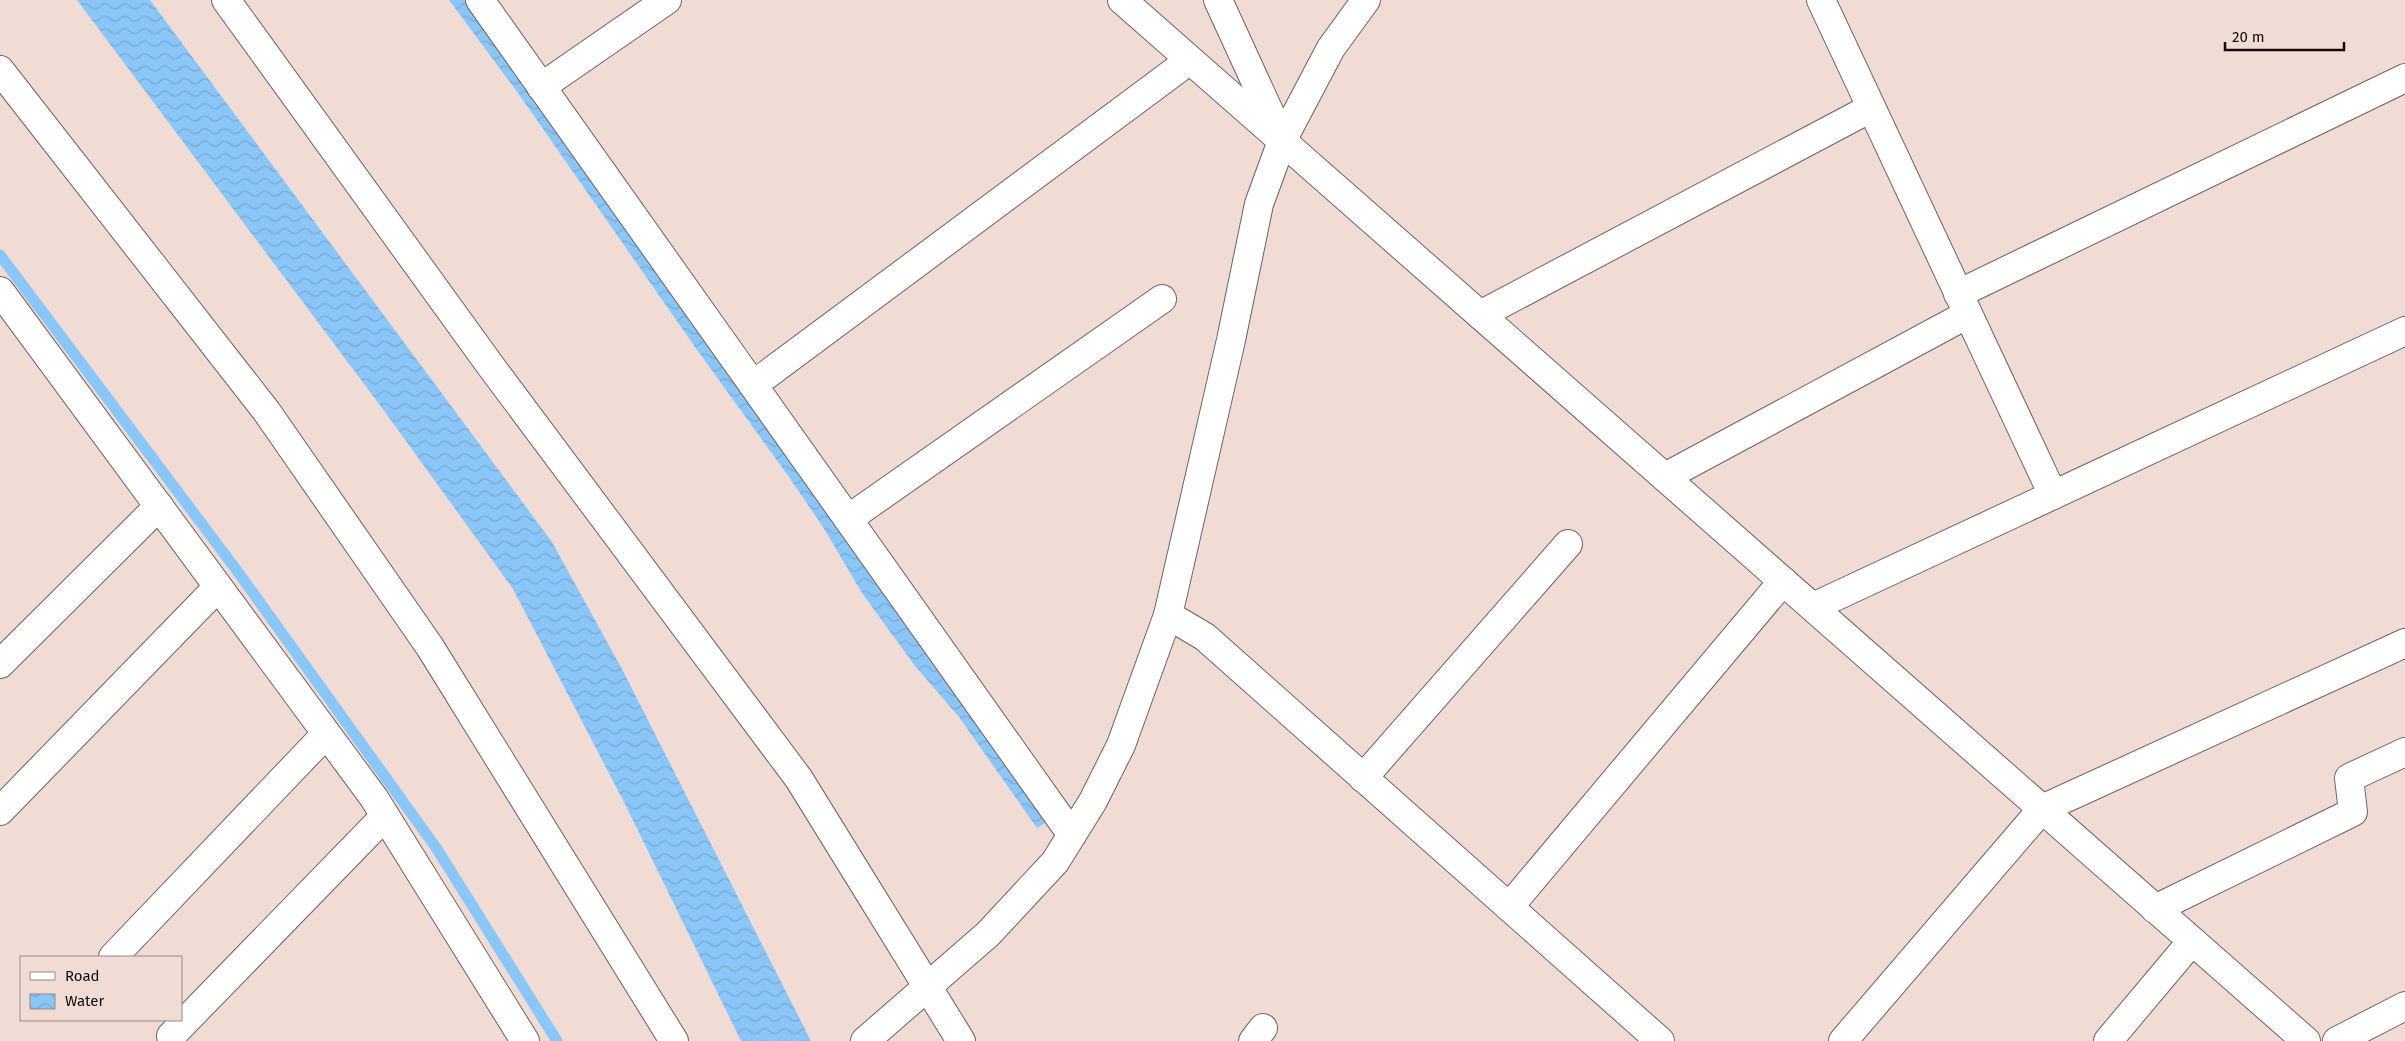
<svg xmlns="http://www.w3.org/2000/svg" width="2405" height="1041" viewBox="0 0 2405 1041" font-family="'Fira Sans',sans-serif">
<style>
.water{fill:url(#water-waves)}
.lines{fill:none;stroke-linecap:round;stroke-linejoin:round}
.stream{stroke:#8bc6f8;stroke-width:11}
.street-casing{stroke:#73625c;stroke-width:30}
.secondary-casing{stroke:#73625c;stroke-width:30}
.street{stroke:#fff;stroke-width:28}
.secondary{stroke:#fff;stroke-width:28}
</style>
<defs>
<pattern id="water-waves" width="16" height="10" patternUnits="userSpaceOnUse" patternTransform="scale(1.25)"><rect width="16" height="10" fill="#8bc6f8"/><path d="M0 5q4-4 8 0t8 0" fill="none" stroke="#77a9d3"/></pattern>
</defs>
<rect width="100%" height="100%" fill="#f0dcd5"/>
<!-- water -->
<g class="water">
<polygon points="77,0 150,0 552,542 623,671 811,1041 741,1041 625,804 513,589 385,412"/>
<polygon points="449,0 472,0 1050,820 1037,828 959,717 915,666 862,593 823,527 789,477 695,347 518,93"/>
</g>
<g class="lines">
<!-- stream -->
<polyline class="stream" points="0,255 238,572 437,849 557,1041"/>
<defs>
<g id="street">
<polyline points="480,0 1072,835"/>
<polyline points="1122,0 2306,1041"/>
<polyline points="1218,0 1279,133"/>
<polyline points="1821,0 2053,495"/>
<polyline points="0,70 267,412 430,647 674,1041"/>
<polyline points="541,87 667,0"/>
<polyline points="0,291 374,798 525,1041"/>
<polyline points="1958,294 2405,78"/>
<polyline points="1480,315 1871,108"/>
<polyline points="753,385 1190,60"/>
<polyline points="1665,477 1968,314"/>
<polyline points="848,519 1162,299"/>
<polyline points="1813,607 2405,331"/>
<polyline points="1168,615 1205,637 1660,1041"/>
<polyline points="0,664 159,506"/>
<polyline points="1363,778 1568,544"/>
<polyline points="0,811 218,587"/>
<polyline points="1509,907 1783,581"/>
<polyline points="2155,909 2353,812 2349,778 2405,752"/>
<polyline points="113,957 326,734"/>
<polyline points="171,1036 385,816"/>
<polyline points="865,1041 988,934 1055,862 1093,801 1121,745 1168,615 1231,340 1259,204 1282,141 1331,48 1366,0"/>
<polyline points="1253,1041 1263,1028"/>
<polyline points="1843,1041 2042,809 2405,643"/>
<polyline points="2108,1041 2192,941"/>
<polyline points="2337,1041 2405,1006"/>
</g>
<polyline id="secondary" points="226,0 490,365 799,779 961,1041"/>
</defs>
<!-- street casing -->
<use href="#street" class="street-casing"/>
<!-- secondary casing -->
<use href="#secondary" class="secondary-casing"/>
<!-- street -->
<use href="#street" class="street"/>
<!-- secondary -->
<use href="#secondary" class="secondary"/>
</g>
<!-- legend -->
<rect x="20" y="956" width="162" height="65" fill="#f0dcd5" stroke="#978883"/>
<rect x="30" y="972" width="25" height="8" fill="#ffffff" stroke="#978883"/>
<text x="65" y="981" font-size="15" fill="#110a08">Road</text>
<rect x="30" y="994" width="25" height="15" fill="url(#water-waves)" stroke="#978883"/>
<text x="65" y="1006" font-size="15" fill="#110a08">Water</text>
<!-- scale -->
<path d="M2225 42v8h119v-8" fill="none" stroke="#110a08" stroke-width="2.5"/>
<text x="2232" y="42" font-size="15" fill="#110a08" stroke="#f0dcd5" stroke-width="4" paint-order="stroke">20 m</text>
</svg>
